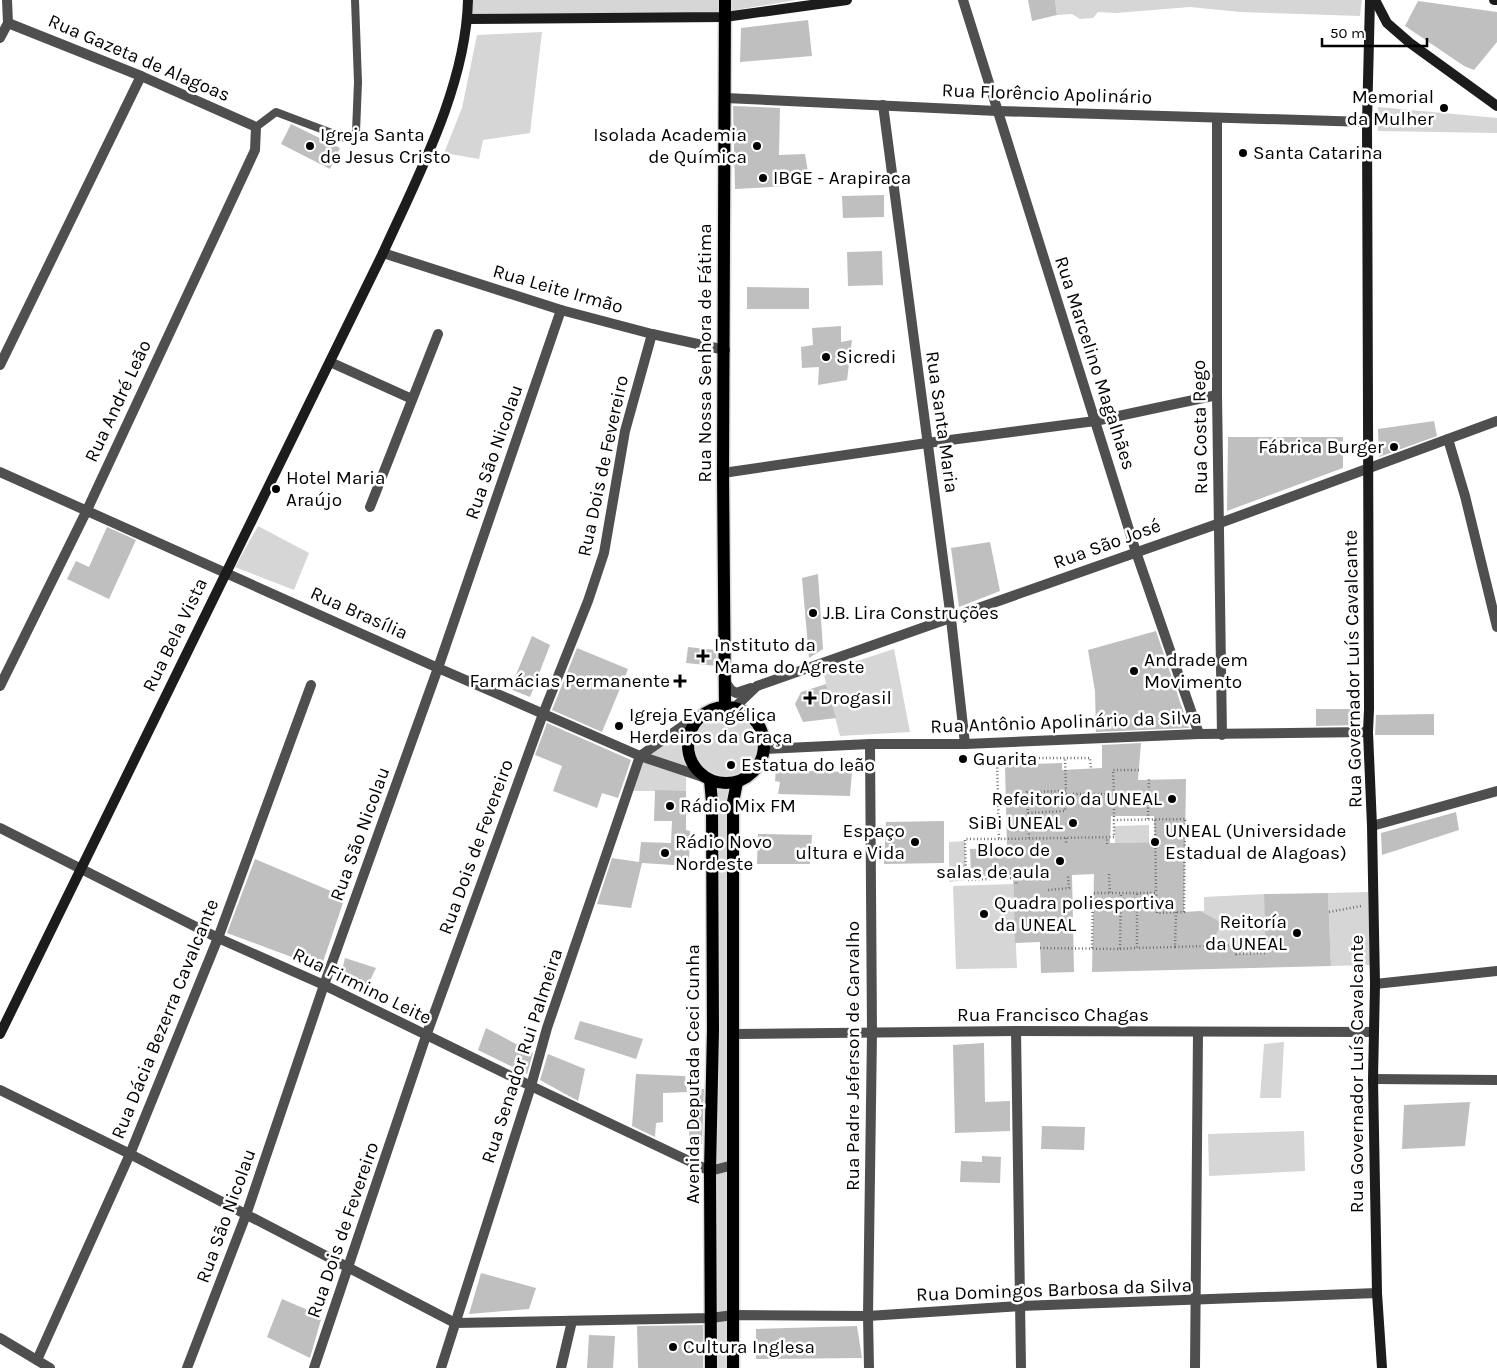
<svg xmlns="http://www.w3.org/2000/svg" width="1497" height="1368" viewBox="0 0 1497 1368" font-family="Karla,sans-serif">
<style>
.green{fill:#d6d6d6}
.building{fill:#bfbfbf;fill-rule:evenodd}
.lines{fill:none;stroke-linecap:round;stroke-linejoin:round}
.primary-casing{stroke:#dbdbdb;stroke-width:15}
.path{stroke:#717171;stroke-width:2.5;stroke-dasharray:1 2.5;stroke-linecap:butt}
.lane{stroke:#4f4f4f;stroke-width:8}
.street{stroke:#4f4f4f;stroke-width:10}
.secondary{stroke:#1c1c1c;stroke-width:10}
.primary{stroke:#000;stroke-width:12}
.poi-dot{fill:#000;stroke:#fff;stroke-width:2}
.labels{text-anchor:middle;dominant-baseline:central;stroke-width:5;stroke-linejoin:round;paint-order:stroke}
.street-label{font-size:19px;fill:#000;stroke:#fff}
.poi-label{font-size:19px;fill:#000;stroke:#fff;text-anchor:start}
</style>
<rect width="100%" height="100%" fill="#fff"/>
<!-- green -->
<g class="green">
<polygon points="468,0 725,0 725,17 467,19"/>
<polygon points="730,0 796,0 730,11"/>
<polygon points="1055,0 1362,0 1360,16 1240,12 1190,7 1116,13 1098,12 1093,18 1080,19 1072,14 1057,15"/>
<polygon points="542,32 530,133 483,140 479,159 444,153 462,108 477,35"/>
<polygon points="1378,107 1497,118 1497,133 1378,131"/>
<polygon points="258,526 309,553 294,590 235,567"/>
<polygon points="894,649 910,732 840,736 823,672"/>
<path d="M725 706C735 707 746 711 754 718 770 732 766 762 751 774 747 778 741 780 737 782L733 1368H711L710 780 686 771V791H628L640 756 705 713 716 707Z"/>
<polygon points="1149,825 1149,842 1115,843 1114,826"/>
<polygon points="965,841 966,880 949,882 949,842"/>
<polygon points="1013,884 1017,968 956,969 953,886"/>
<polygon points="1368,892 1370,965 1331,966 1328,893"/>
<polygon points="1264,894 1265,953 1236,954 1236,945 1198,946 1198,911 1204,911 1204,897"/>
<polygon points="1284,1042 1281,1098 1260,1098 1264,1044"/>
<polygon points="1304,1131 1305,1171 1209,1176 1208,1134"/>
</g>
<!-- building -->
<g class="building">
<polygon points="1028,0 1055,0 1057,15 1032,21"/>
<polygon points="1418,1 1497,12 1497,42 1474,70 1464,66 1405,26"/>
<polygon points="808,20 812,56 740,62 741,28"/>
<polygon points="733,106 780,108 779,155 805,154 808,172 791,171 789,186 735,189"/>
<polygon points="291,124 340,148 330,169 281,144"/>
<polygon points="884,195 884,217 843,218 842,196"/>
<polygon points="882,251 883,285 848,286 847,252"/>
<polygon points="747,287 809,288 809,309 747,309"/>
<polygon points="841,326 841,342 852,340 847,380 818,385 819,367 802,368 801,347 813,345 812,328"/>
<polygon points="1434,421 1437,436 1379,457 1378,429"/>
<polygon points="1228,437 1343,437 1343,468 1227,511"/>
<polygon points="107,527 136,540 109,599 67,579 76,561 89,567"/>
<polygon points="990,542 1000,591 959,607 951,548"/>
<polygon points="818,574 823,649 809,658 802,578"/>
<polygon points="1156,631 1189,728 1096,732 1095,691 1088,650"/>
<polygon points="532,636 550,645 530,697 510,689"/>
<polygon points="688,647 716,650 717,666 686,663"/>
<polygon points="577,648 628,669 602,732 552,710"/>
<polygon points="826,684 836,718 803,722 795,704 801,692"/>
<polygon points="1316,709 1362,709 1361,725 1316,726"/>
<polygon points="1434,714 1434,735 1375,735 1376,715"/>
<polygon points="547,723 631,760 618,798 602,793 597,808 553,791 562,766 535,755"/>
<path d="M1141 743 1138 780 1186 779 1184 912 1200 911 1222 923 1210 946 1236 945V954L1265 953 1264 894 1328 893 1331 966 1092 972 1094 874 1072 875 1074 972 1041 973 1040 942 1015 943 1013 875 971 876 970 849 1007 848 1005 765 1062 763V770L1102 768V745ZM1111 816H1154L1155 842 1110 843Z"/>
<polygon points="801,765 809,765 809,771 852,772 850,796 778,794 780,782 775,781 776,767 790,769"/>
<polygon points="655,790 686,791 686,830 690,831 689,866 642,863 631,908 597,904 612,858 639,862 641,842 671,843 672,821 654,821"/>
<polygon points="1456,812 1459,830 1382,855 1381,833"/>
<polygon points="944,821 944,863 884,864 886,822"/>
<polygon points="758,834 812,835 810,864 757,864"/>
<polygon points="255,859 345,897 321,968 227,933"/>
<polygon points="345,958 376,968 364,993 339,982"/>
<polygon points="580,1021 643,1039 636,1059 574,1039"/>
<polygon points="486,1028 533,1053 527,1074 478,1050"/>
<polygon points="984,1043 985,1102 1010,1101 1010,1131 955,1133 953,1045"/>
<polygon points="548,1054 585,1069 578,1101 540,1080"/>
<polygon points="636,1074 685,1076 687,1092 663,1093 663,1122 656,1123 655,1137 632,1126"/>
<polygon points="690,1089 704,1089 702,1144 689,1143"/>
<polygon points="1470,1102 1465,1146 1402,1149 1404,1105"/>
<polygon points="1042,1126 1085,1127 1084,1150 1041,1149"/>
<polygon points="982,1156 1001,1157 1000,1183 960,1182 961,1161 982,1162"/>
<polygon points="481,1273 536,1288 529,1309 469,1314"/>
<polygon points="282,1299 322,1316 310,1358 267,1337"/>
<polygon points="703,1325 703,1368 638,1368 637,1326"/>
<polygon points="857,1326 862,1358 756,1359 756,1329"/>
<polygon points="589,1335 615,1336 613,1368 587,1368"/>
</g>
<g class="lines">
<defs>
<g id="primary">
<polyline points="725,0 723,473 725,706"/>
<circle cx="726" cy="745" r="38"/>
<polyline points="710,780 712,802 713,1030 710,1171 711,1368"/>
<polyline points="733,1368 733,802 737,782"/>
</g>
</defs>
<!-- primary casing -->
<use href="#primary" class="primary-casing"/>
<!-- path -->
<g class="path">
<polyline points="997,758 1090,758 1091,768"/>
<polyline points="975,760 997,758 999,839 1114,837 1114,820 1187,819"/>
<polyline points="1066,794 1114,794 1114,819"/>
<polyline points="1114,794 1113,770 1139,770"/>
<polyline points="1028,813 1065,811 1066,792"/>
<polyline points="1148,819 1149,777"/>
<polyline points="1155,820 1156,893"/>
<polyline points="1029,838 1027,792 1066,791 1065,758"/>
<polyline points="1066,838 1066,845"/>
<polyline points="999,839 965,839 966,880 1016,878 1016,884"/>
<polyline points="1107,844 1107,837"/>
<polyline points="1109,874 1110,893 1156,893 1157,913 1184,912 1185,819"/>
<polyline points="1048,890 1069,888 1068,875"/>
<polyline points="1137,894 1137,948 1175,947 1176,912"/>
<polyline points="1329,912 1361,906"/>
<polyline points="1175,947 1236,945 1236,954 1265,953"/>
<polyline points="1040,948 1120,949 1121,893"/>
<polyline points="1092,948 1093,893 1110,893"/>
<polyline points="1120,949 1137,948"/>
</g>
<!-- lane -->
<polyline class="lane" points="256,127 276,112 345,138 352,137 356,132 358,82 355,0"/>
<!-- street -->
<g class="street">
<polyline points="963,0 1136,552 1199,734"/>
<polyline points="0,38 8,23 7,0"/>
<polyline points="725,98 997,111 1367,122"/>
<polyline points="883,105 951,619 965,744"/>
<polyline points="1217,118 1217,395 1222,735"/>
<polyline points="383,253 561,310 652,334 725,350"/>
<polyline points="330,362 412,399"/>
<polyline points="0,365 141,76"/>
<polyline points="1448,439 1465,496 1497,627"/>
<polyline points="0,472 438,668 640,756 706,778"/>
<polyline points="723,473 927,443 1095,421 1217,395"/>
<polyline points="370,507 438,334"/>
<polyline points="724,680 731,690 736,693 751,688"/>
<polyline points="0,686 87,510 255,150 256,127 141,76 8,23"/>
<polyline points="735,707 757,686 1220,523 1497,421"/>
<polyline points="765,749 870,744 965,744 1199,734 1368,732"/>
<polyline points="640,756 687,723 705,713"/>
<polyline points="1372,826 1497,791"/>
<polyline points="0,828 218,938 324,985 531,1086 710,1171 733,1165"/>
<polyline points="1375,984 1497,971"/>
<polyline points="1016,1031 1021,1368"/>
<polyline points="733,1034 1016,1031 1373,1032"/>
<polyline points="1373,1079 1497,1080"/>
<polyline points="0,1090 130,1154 455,1323 711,1318 733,1315 868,1316 1020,1306 1377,1293"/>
<polyline points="0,1338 50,1368"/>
<polyline points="37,1360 130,1154 218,938 311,685"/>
<polyline points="187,1368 246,1215 324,985 438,668 561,310"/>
<polyline points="314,1368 426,1036 543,714 588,601 604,553 625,431 652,334"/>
<polyline points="441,1368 531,1086 547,1028 640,756"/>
<polyline points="561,1368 572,1321"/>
<polyline points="869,1368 868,1316 872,1033 870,744"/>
<polyline points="1195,1368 1198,1033"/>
</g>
<!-- secondary -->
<g class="secondary">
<polyline points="1370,0 1367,122 1369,709 1368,732 1372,826 1375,984 1373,1079 1377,1293 1382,1368"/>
<polyline points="1375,0 1387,23 1410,43 1497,106"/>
<polyline points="1494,0 1497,0"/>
<polyline points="467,19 725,17 847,0"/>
<path d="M0 1034 383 253C418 176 466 86 468 0"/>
</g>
<!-- primary -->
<use href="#primary" class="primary"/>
</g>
<!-- markers -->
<g class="poi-dot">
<circle cx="1444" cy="108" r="5"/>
<circle cx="310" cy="146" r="5"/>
<circle cx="757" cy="146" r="5"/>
<circle cx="1243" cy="153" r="5"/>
<circle cx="763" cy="178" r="5"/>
<circle cx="826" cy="357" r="5"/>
<circle cx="1394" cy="447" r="5"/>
<circle cx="276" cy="489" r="5"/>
<circle cx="813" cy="613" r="5"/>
<path d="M700.5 648.5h5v5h5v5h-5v5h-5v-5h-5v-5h5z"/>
<circle cx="1134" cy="671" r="5"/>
<path d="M677.5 673.5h5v5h5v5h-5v5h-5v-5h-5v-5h5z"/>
<path d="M807.5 690.5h5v5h5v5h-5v5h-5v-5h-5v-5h5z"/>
<circle cx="619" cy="726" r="5"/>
<circle cx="963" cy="759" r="5"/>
<circle cx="731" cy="765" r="5"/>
<circle cx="1172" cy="799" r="5"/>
<circle cx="670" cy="806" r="5"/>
<circle cx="1073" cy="823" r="5"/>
<circle cx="915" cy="842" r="5"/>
<circle cx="1155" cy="842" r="5"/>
<circle cx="665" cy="853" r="5"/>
<circle cx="1060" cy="861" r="5"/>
<circle cx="984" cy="914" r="5"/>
<circle cx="1297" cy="933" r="5"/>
<circle cx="673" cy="1347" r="5"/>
</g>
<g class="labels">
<!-- street labels -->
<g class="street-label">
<text transform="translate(139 58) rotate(23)">Rua Gazeta de Alagoas</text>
<text transform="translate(1047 94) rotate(2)">Rua Florêncio Apolinário</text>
<text transform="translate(558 289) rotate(16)">Rua Leite Irmão</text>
<text transform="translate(705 353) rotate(-90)">Rua Nossa Senhora de Fátima</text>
<text transform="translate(1095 363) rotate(72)">Rua Marcelino Magalhães</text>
<text transform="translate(118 401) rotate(-65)">Rua André Leão</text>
<text transform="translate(942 422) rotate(82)">Rua Santa Maria</text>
<text transform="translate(1200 427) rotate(-91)">Rua Costa Rego</text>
<text transform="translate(494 452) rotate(-71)">Rua São Nicolau</text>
<text transform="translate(603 466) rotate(-78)">Rua Dois de Fevereiro</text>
<text transform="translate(1107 544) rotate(-20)">Rua São José</text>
<text transform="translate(359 613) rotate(24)">Rua Brasília</text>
<text transform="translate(175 635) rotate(-64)">Rua Bela Vista</text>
<text transform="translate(1353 669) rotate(-91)">Rua Governador Luís Cavalcante</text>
<text transform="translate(1066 722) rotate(-2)">Rua Antônio Apolinário da Silva</text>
<text transform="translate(360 834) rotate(-70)">Rua São Nicolau</text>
<text transform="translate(476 847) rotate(-70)">Rua Dois de Fevereiro</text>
<text transform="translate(362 986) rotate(26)">Rua Firmino Leite</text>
<text x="1053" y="1015">Rua Francisco Chagas</text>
<text transform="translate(165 1019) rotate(-68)">Rua Dácia Bezerra Cavalcante</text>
<text transform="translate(522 1056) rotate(-72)">Rua Senador Rui Palmeira</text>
<text transform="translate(853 1056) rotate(-90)">Rua Padre Jeferson de Carvalho</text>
<text transform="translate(693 1074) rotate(-90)">Avenida Deputada Ceci Cunha</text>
<text transform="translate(1357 1074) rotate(-90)">Rua Governador Luís Cavalcante</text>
<text transform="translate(226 1216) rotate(-70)">Rua São Nicolau</text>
<text transform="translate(343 1230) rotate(-71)">Rua Dois de Fevereiro</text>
<text transform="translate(1054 1290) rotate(-2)">Rua Domingos Barbosa da Silva</text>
</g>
<!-- poi labels -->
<g class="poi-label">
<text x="1434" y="97" text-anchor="end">Memorial<tspan x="1434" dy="22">da Mulher</tspan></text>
<text x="320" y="135">Igreja Santa<tspan x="320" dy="22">de Jesus Cristo</tspan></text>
<text x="747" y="135" text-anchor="end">Isolada Academia<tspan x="747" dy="22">de Química</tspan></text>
<text x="1253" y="153">Santa Catarina</text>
<text x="773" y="178">IBGE - Arapiraca</text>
<text x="836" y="357">Sicredi</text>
<text x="1384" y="447" text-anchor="end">Fábrica Burger</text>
<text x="286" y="478">Hotel Maria<tspan x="286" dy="22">Araújo</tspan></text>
<text x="823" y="613">J.B. Lira Construções</text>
<text x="714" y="645">Instituto da<tspan x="714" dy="22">Mama do Agreste</tspan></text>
<text x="1144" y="660">Andrade em<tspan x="1144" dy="22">Movimento</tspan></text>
<text x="670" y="681" text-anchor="end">Farmácias Permanente</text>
<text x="820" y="698">Drogasil</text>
<text x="629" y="715">Igreja Evangélica<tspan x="629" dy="22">Herdeiros da Graça</tspan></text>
<text x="973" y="759">Guarita</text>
<text x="741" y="765">Estatua do leão</text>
<text x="1162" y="799" text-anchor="end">Refeitorio da UNEAL</text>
<text x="680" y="806">Rádio Mix FM</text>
<text x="1063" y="823" text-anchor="end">SiBi UNEAL</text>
<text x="905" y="831" text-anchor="end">Espaço<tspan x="905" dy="22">ultura e Vida</tspan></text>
<text x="1165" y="831">UNEAL (Universidade<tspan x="1165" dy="22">Estadual de Alagoas)</tspan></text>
<text x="675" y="842">Rádio Novo<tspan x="675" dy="22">Nordeste</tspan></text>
<text x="1050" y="850" text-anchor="end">Bloco de<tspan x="1050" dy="22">salas de aula</tspan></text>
<text x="994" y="903">Quadra poliesportiva<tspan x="994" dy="22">da UNEAL</tspan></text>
<text x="1287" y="922" text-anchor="end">Reitoría<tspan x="1287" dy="22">da UNEAL</tspan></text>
<text x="683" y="1347">Cultura Inglesa</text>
</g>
</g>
<!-- scale -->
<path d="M1322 38v8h105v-8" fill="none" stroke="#000000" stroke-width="2.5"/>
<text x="1330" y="38" font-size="15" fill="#000000" stroke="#ffffff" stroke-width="4" paint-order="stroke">50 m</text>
</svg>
